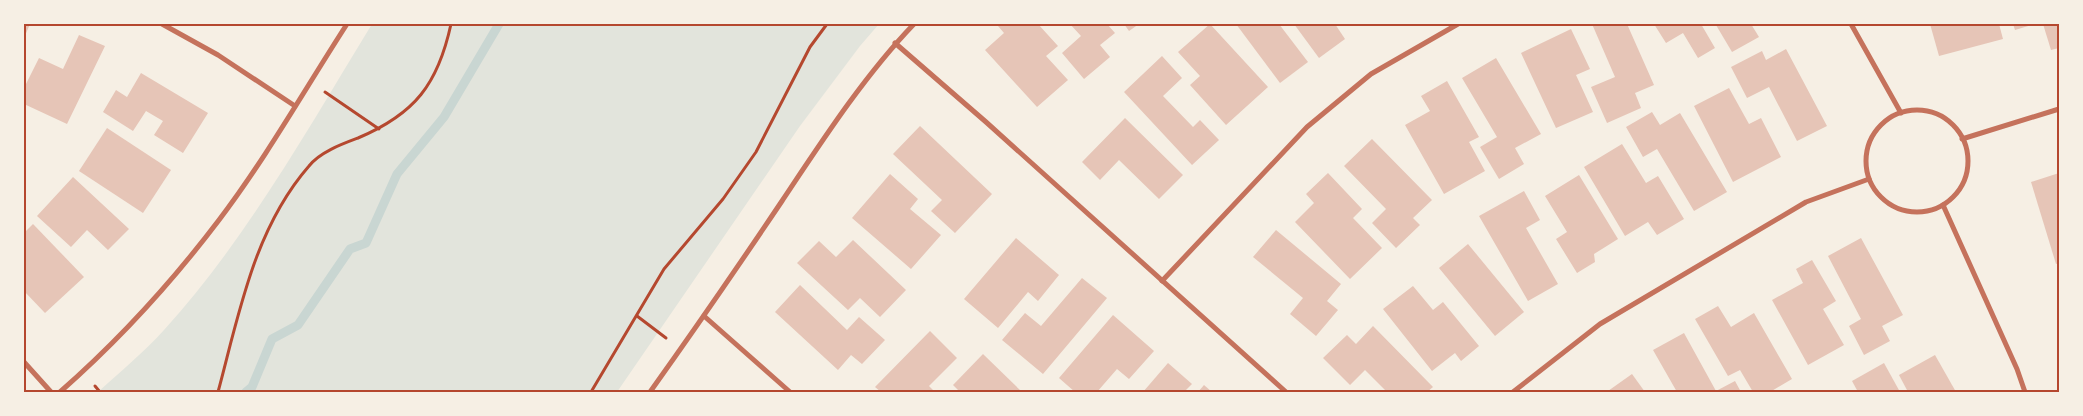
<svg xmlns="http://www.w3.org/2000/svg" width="2083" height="416" viewBox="0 0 2083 416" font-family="'IBM Plex Sans',sans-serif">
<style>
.green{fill:#e2e4dc}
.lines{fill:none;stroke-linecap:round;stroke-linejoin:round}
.stream{stroke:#c9d6d2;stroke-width:9}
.building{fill:#e6c5b7}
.path{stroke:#b5482f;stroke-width:3}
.minor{stroke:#c5725c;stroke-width:5}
.neatline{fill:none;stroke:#b5482f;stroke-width:2}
</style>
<rect width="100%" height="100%" fill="#f6efe4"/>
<!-- green -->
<path class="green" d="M372 24H879L860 46 800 126 617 392H98C120 372 144 352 164 330 246 240 309 127 372 24Z"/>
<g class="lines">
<!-- stream -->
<polyline class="stream" points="246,392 252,387 272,339 298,325 350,249 366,243 397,174 444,117 499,24"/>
</g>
<!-- building -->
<g class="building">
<polygon points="24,24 30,24 24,38"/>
<polygon points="1001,24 1038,24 1058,46 1046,56 1068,80 1037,107 985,50 1004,33 998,26"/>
<polygon points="1070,24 1107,24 1115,33 1100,45 1110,57 1084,79 1062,53 1081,36"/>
<polygon points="1124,24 1139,24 1129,31"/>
<polygon points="1210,24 1268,87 1226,125 1190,85 1200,76 1178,52"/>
<polygon points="1236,24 1279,24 1308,62 1280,83"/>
<polygon points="1294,24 1335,24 1345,39 1319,58"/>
<polygon points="1592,24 1627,24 1654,85 1635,93 1641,108 1607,123 1591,87 1615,77"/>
<polygon points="1654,24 1701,24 1715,48 1698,58 1683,33 1666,43"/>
<polygon points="1751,24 1759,37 1732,52 1716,25"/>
<polygon points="1930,24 1999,24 2003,39 1939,56"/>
<polygon points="2013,24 2035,24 2015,30"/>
<polygon points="2043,24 2059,24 2059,48 2051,50"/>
<polygon points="1571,29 1590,69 1576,75 1593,112 1556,128 1521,53"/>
<polygon points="79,35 105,46 67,124 24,104 24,88 39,58 63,69"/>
<polygon points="1786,49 1827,126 1797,141 1769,87 1747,98 1731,67 1762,51 1766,60"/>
<polygon points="1162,56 1182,78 1163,96 1193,127 1200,120 1219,140 1192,165 1124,92"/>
<polygon points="1496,58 1541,134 1515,148 1524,164 1499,179 1480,147 1497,137 1462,78"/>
<polygon points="141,73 208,113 183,153 154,135 163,121 146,111 133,131 103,112 116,90 127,97"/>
<polygon points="1447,81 1479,137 1469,142 1485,171 1444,194 1405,125 1430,111 1421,96"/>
<polygon points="1729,88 1749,124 1761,118 1781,157 1733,182 1694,106"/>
<polygon points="1652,112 1660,125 1680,113 1727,192 1694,211 1657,149 1643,157 1626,127"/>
<polygon points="1125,118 1183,175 1159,199 1119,160 1100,180 1082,162"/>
<polygon points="920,126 992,194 955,233 931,211 942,200 893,154"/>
<polygon points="107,128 171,170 143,213 79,171"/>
<polygon points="1372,139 1432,200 1413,218 1420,225 1396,248 1372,223 1386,209 1344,166"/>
<polygon points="1622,144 1646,183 1658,176 1684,219 1657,235 1648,222 1625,236 1584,167"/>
<polygon points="1328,173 1362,209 1353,218 1382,248 1350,279 1295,222 1314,203 1306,194"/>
<polygon points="2059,173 2059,263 2056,264 2031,182"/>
<polygon points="890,174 918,199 910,209 941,235 911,269 852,218"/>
<polygon points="1579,175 1618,239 1594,254 1595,262 1577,273 1556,239 1567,232 1545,196"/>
<polygon points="73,177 129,229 108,250 87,230 71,247 37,216"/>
<polygon points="1524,191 1540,220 1526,228 1558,284 1528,301 1479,216"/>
<polygon points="33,224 84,277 45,313 24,291 24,233"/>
<polygon points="1276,230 1341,284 1327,301 1338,310 1316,336 1290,314 1303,298 1253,257"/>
<polygon points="1016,238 1059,275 1038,301 1028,292 998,328 964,299"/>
<polygon points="1861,238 1903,315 1882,326 1890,341 1864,355 1849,326 1861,319 1828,256"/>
<polygon points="853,240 906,290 880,317 860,298 848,310 797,263 819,241 836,257"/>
<polygon points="1468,244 1524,312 1495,336 1439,268"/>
<polygon points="1812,260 1836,301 1823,309 1844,345 1808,365 1772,300 1803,283 1796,269"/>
<polygon points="1082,278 1107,298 1043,374 1002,340 1025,313 1041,326"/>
<polygon points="800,285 847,330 859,317 885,340 862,364 851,355 838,370 775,312"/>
<polygon points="1413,286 1433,310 1443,302 1479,346 1461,361 1455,353 1432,371 1383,309"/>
<polygon points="1718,306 1731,327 1754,313 1792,379 1770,392 1753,392 1740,370 1728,376 1695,319"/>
<polygon points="1113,315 1154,351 1129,379 1117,369 1097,392 1075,392 1059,378"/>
<polygon points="1373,326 1433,387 1427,392 1387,392 1365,370 1350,385 1323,358 1347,335 1356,344"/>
<polygon points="930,331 957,358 929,386 935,392 881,392 875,387"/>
<polygon points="1684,333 1716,391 1735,381 1741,392 1677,392 1653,350"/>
<polygon points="983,354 1022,392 960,392 953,385"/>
<polygon points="1935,355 1956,392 1908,392 1899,375"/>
<polygon points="1168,363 1192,384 1184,392 1143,392"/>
<polygon points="1884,363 1900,392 1858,392 1852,381"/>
<polygon points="1632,374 1645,392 1609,392 1608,391"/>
<polygon points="1204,385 1212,392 1198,392"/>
</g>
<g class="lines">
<!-- path -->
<g class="path">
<polyline points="325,92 379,129"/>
<polyline points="637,316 666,338"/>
<polyline points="95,386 100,392"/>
<path d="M218 392C239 314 254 229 309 166 320 152 342 144 358 138 415 114 438 84 451 24"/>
<polyline points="591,392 664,269 723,199 756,152 810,47 827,24"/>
</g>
<!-- minor -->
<g class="minor">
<polyline points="162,24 218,55 295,106"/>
<polyline points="1851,24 1901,113"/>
<polyline points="895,43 986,122 1286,392"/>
<circle cx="1917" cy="161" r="51"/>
<polyline points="1962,139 2059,109"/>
<polyline points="1943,205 2017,369 2025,392"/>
<polyline points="1162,281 1307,127 1371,74 1458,24"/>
<polyline points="704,316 790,392"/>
<polyline points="24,362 51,392"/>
<path d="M60 392C118 341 172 282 219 220 266 158 305 89 347 24"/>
<path d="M650 392C695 329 739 265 782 201 822 141 864 76 914 24"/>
<polyline points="1513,392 1600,324 1806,202 1869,179"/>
</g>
</g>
<!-- border -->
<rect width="2083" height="416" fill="none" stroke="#f6efe4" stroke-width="50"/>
<rect x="25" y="25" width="2033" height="366" class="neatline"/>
</svg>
